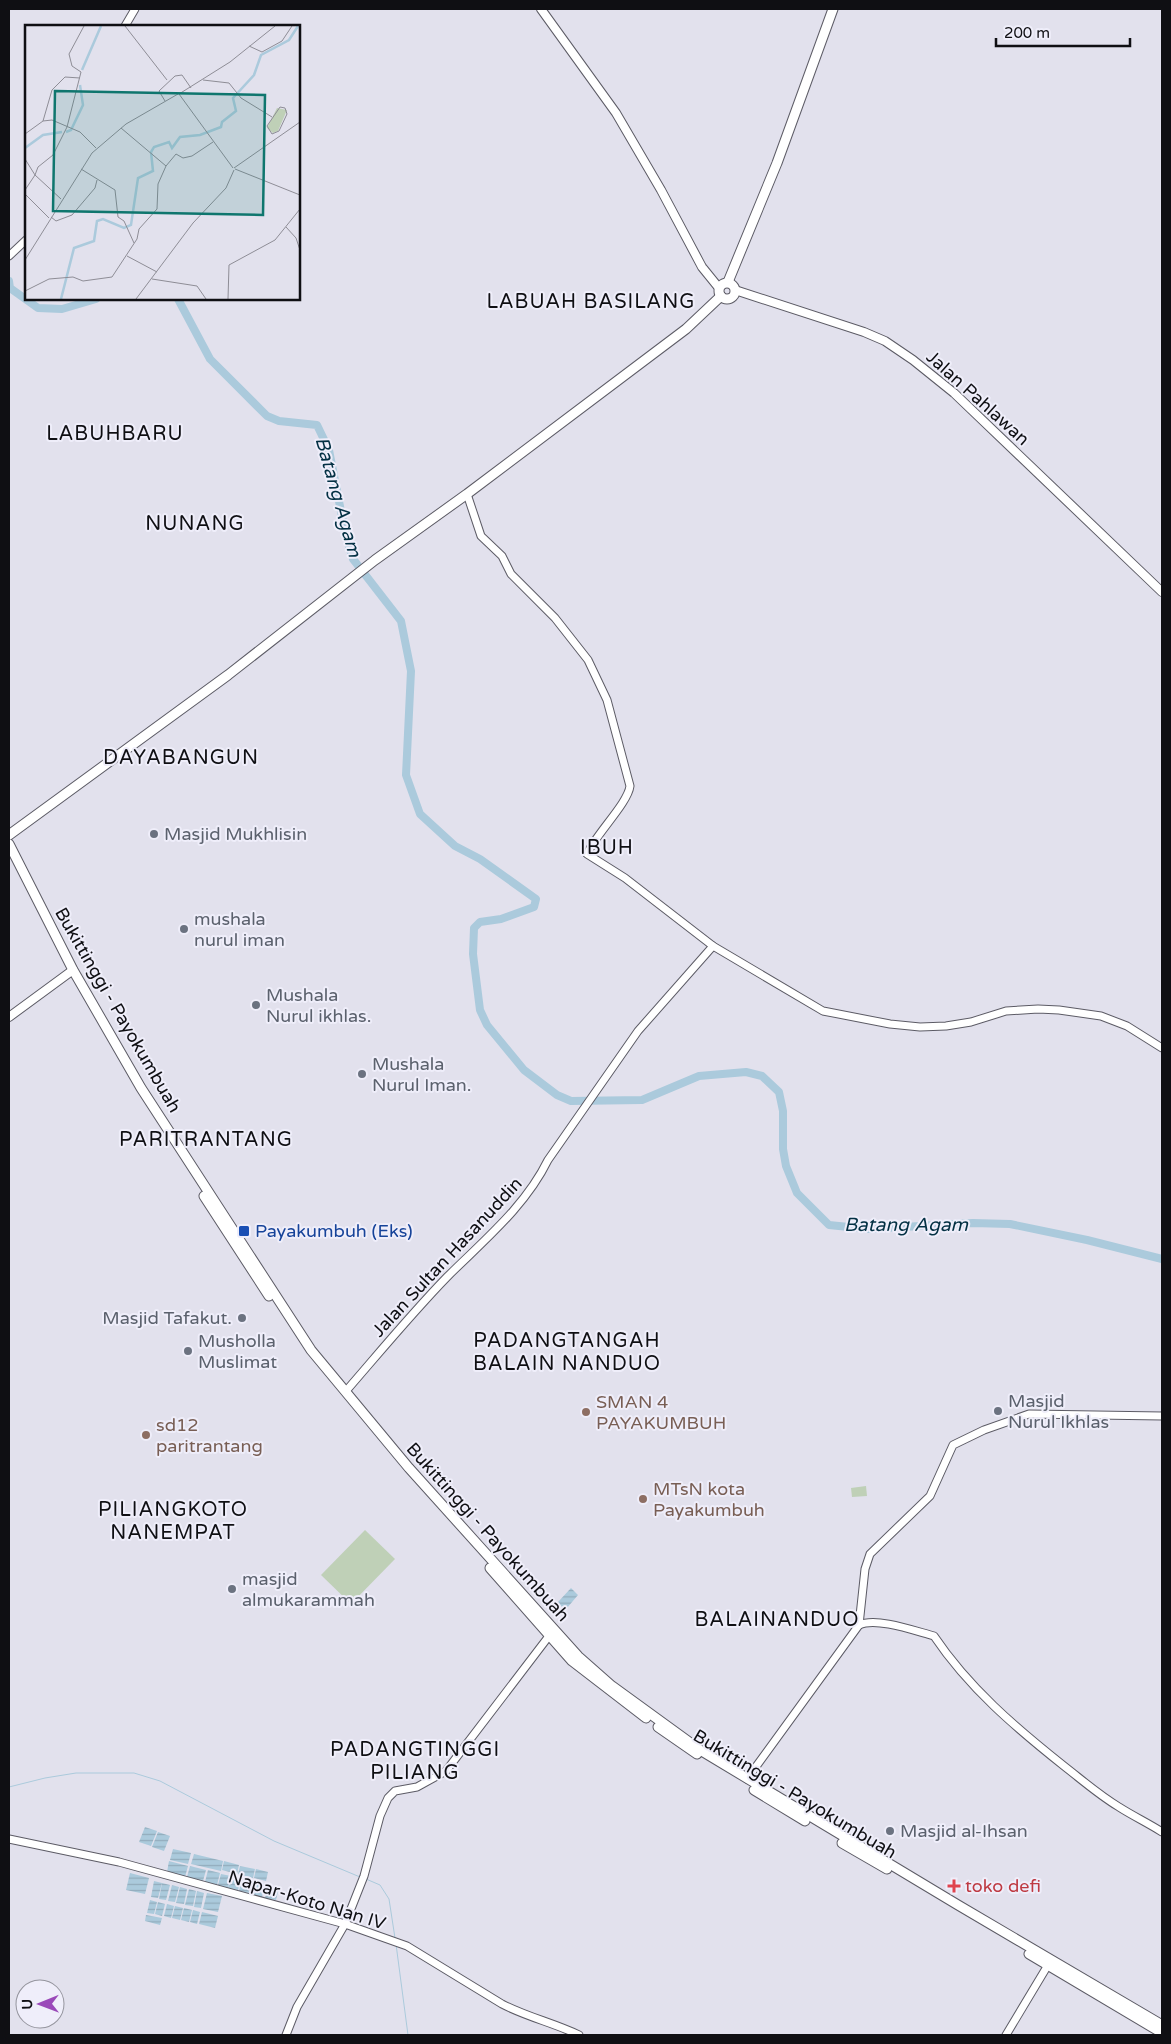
<svg xmlns="http://www.w3.org/2000/svg" width="1171" height="2044" viewBox="0 0 1171 2044" font-family="'Varela Round',sans-serif">
<style>
.grass{fill:#bfd0b7}
.water{fill:url(#water-rules)}
.lines{fill:none;stroke-linecap:round;stroke-linejoin:round}
.stream{stroke:#abcadc;stroke-width:1}
.river{stroke:#abcadc;stroke-width:8}
.tertiary-casing{stroke:#5c5b65;stroke-width:9}
.secondary-casing{stroke:#5c5b65;stroke-width:10}
.primary-casing{stroke:#5c5b65;stroke-width:11}
.trunk-casing{stroke:#5c5b65;stroke-width:11}
.tertiary{stroke:#fff;stroke-width:7}
.secondary{stroke:#fff;stroke-width:8}
.primary{stroke:#fff;stroke-width:9}
.trunk{stroke:#fff;stroke-width:9}
.worship-dot{fill:#6b7280;stroke:#efeefa;stroke-width:2}
.transit-dot{fill:#1a4fb4;stroke:#efeefa;stroke-width:2}
.education-dot{fill:#8d6e63;stroke:#efeefa;stroke-width:2}
.health-dot{fill:#e0444e;stroke:#efeefa;stroke-width:2}
.labels{text-anchor:middle;dominant-baseline:central;stroke-width:4;stroke-linejoin:round;paint-order:stroke}
.street-label{font-size:18px;fill:#0f0f13;stroke:#efeefa}
.worship-label{font-size:18px;fill:#5b616d;stroke:#efeefa;text-anchor:start}
.transit-label{font-size:18px;fill:#164399;stroke:#efeefa;text-anchor:start}
.education-label{font-size:18px;fill:#785e54;stroke:#efeefa;text-anchor:start}
.health-label{font-size:18px;fill:#be3a42;stroke:#efeefa;text-anchor:start}
.water-label{font-size:19px;font-style:italic;fill:#033043;stroke:#efeefa}
.quarter-label{font-size:20px;letter-spacing:1px;fill:#0f0f13;stroke:#efeefa}
.inset-river{fill:none;stroke:#abcadc;stroke-width:2.5}
.inset-road{fill:none;stroke:#8e8d96;stroke-width:1}
.view{fill:#0f766e;fill-opacity:0.15;stroke:#0f766e;stroke-width:2.5}
.inset-edge{fill:none;stroke:#0f0f13;stroke-width:2.5}
</style>
<defs>
<pattern id="water-rules" width="6" height="5" patternUnits="userSpaceOnUse" patternTransform="scale(1.25)"><rect width="6" height="5" fill="#abcadc"/><path d="M0 2.5h6" fill="none" stroke="#92acbc"/></pattern>
</defs>
<rect width="100%" height="100%" fill="#e2e1ed"/>
<!-- grass -->
<g class="grass">
<polygon points="866,1486 867,1496 852,1497 851,1488"/>
<polygon points="365,1530 395,1559 351,1604 321,1575"/>
</g>
<!-- water -->
<g class="water">
<polygon points="571,1588 578,1595 567,1608 564,1606 562,1607 558,1602"/>
<polygon points="145,1827 157,1831 151,1846 139,1842"/>
<polygon points="158,1832 170,1836 164,1851 152,1847"/>
<polygon points="173,1849 191,1853 188,1864 170,1860"/>
<polygon points="194,1854 223,1861 221,1871 191,1864"/>
<polygon points="169,1861 188,1866 185,1877 167,1872"/>
<polygon points="224,1861 239,1865 237,1874 222,1870"/>
<polygon points="190,1866 206,1870 203,1881 187,1877"/>
<polygon points="240,1866 255,1869 253,1878 238,1874"/>
<polygon points="256,1869 268,1872 266,1881 254,1878"/>
<polygon points="208,1870 220,1873 217,1885 205,1882"/>
<polygon points="130,1873 149,1878 145,1894 126,1890"/>
<polygon points="221,1874 231,1876 228,1888 218,1885"/>
<polygon points="232,1876 241,1879 238,1890 228,1888"/>
<polygon points="242,1879 252,1881 249,1893 239,1891"/>
<polygon points="154,1881 162,1883 158,1898 151,1897"/>
<polygon points="253,1881 265,1884 262,1897 250,1894"/>
<polygon points="162,1883 170,1885 166,1900 159,1899"/>
<polygon points="172,1885 179,1887 175,1902 168,1901"/>
<polygon points="268,1886 279,1888 276,1900 265,1898"/>
<polygon points="180,1887 187,1889 184,1904 176,1903"/>
<polygon points="189,1889 196,1891 193,1906 185,1905"/>
<polygon points="197,1891 204,1893 201,1908 194,1907"/>
<polygon points="207,1893 222,1896 218,1912 203,1909"/>
<polygon points="150,1900 157,1902 154,1914 147,1913"/>
<polygon points="158,1902 165,1904 162,1916 155,1914"/>
<polygon points="167,1904 174,1906 171,1918 164,1916"/>
<polygon points="175,1906 183,1908 180,1920 172,1918"/>
<polygon points="184,1908 192,1910 189,1922 181,1920"/>
<polygon points="193,1910 200,1912 197,1924 190,1922"/>
<polygon points="202,1912 218,1916 215,1928 199,1924"/>
<polygon points="146,1915 162,1918 160,1925 145,1921"/>
</g>
<g class="lines">
<!-- stream -->
<g class="stream">
<polyline points="9,1787 45,1778 76,1773 134,1773 160,1781 274,1841 360,1877"/>
<polyline points="366,1879 380,1885 389,1899 395,1938"/>
<polyline points="396,1944 408,2035"/>
</g>
<!-- river -->
<g class="river">
<polyline points="9,281 10,288 38,308 62,309 96,299"/>
<polyline points="178,299 210,359 267,416 279,421 317,425 329,450 346,537 353,559 401,621 411,671 406,775 420,814 455,846 480,859 536,899 534,907 501,919 480,922 474,928 473,954 480,1010 487,1025 524,1070 557,1095 571,1101 642,1100 699,1076 746,1072 762,1076 779,1092 783,1111 783,1149 786,1166 797,1193 829,1225 868,1229 973,1223 1010,1224 1087,1240 1162,1259"/>
</g>
<defs>
<g id="tertiary">
<polyline points="125,26 135,9"/>
<polyline points="9,256 26,240"/>
<path d="M467 494 481 536 502 556 511 574 555 618 588 660 607 700 630 786C628 803 596 834 587 854L625 878 713 946 823 1011 890 1024 920 1027 946 1026 971 1022 1006 1011 1038 1009 1059 1010 1101 1016 1127 1026 1162 1048"/>
<path d="M346 1391C379 1353 412 1313 447 1277 483 1241 525 1207 548 1160L638 1031 713 946"/>
<path d="M859 1625C877 1617 915 1631 934 1636 969 1688 1015 1727 1064 1766 1082 1780 1099 1795 1119 1807 1133 1816 1148 1823 1162 1832"/>
<polyline points="747,1779 859,1625 865,1569 870,1554 930,1496 953,1445 984,1430 1029,1414 1162,1416"/>
<path d="M9 1839 119 1862 345 1924 407 1946 502 2004C527 2017 554 2023 579 2035"/>
<polyline points="286,2035 297,2007 345,1924 364,1876 380,1816 388,1798 395,1791 417,1787 446,1771 549,1636"/>
<polyline points="1006,2035 1048,1965"/>
</g>
<g id="secondary">
<polyline points="541,9 616,113 661,190 702,267 719,288"/>
<polyline points="735,290 864,332 885,341 913,360 954,393 1162,592"/>
<polyline points="9,1017 73,970"/>
</g>
<g id="primary">
<polyline points="728,282 777,163 833,9"/>
<circle cx="727" cy="291" r="8"/>
<polyline points="9,835 228,675 375,560 467,494 686,329 721,296"/>
</g>
<g id="trunk">
<polyline points="9,844 73,970 141,1088 311,1350 409,1468 578,1656 612,1686 700,1750 958,1905 1162,2025"/>
<polyline points="204,1196 269,1296"/>
<polyline points="490,1568 572,1661 646,1718"/>
<polyline points="658,1727 697,1754"/>
<polyline points="754,1790 805,1821"/>
<polyline points="842,1843 887,1869"/>
<polyline points="1029,1954 1162,2033"/>
</g>
</defs>
<!-- tertiary casing -->
<use href="#tertiary" class="tertiary-casing"/>
<!-- secondary casing -->
<use href="#secondary" class="secondary-casing"/>
<!-- primary casing -->
<use href="#primary" class="primary-casing"/>
<!-- trunk casing -->
<use href="#trunk" class="trunk-casing"/>
<!-- tertiary -->
<use href="#tertiary" class="tertiary"/>
<!-- secondary -->
<use href="#secondary" class="secondary"/>
<!-- primary -->
<use href="#primary" class="primary"/>
<!-- trunk -->
<use href="#trunk" class="trunk"/>
</g>
<!-- markers -->
<g class="worship-dot">
<circle cx="154" cy="834" r="5"/>
<circle cx="184" cy="929" r="5"/>
<circle cx="256" cy="1005" r="5"/>
<circle cx="362" cy="1074" r="5"/>
<circle cx="242" cy="1318" r="5"/>
<circle cx="188" cy="1351" r="5"/>
<circle cx="998" cy="1411" r="5"/>
<circle cx="232" cy="1589" r="5"/>
<circle cx="890" cy="1831" r="5"/>
</g>
<rect class="transit-dot" x="238" y="1225" width="12" height="12" rx="2.5"/>
<g class="education-dot">
<circle cx="586" cy="1412" r="5"/>
<circle cx="146" cy="1435" r="5"/>
<circle cx="643" cy="1499" r="5"/>
</g>
<path class="health-dot" d="M951.5 1878.5h5v5h5v5h-5v5h-5v-5h-5v-5h5z"/>
<g class="labels">
<!-- street labels -->
<g class="street-label">
<text transform="translate(978 398) rotate(42)">Jalan Pahlawan</text>
<text transform="translate(118 1010) rotate(60)">Bukittinggi - Payokumbuah</text>
<text transform="translate(447 1257) rotate(-47)">Jalan Sultan Hasanuddin</text>
<text transform="translate(488 1532) rotate(48)">Bukittinggi - Payokumbuah</text>
<text transform="translate(795 1794) rotate(31)">Bukittinggi - Payokumbuah</text>
<text transform="translate(307 1900) rotate(17)">Napar-Koto Nan IV</text>
</g>
<!-- worship labels -->
<g class="worship-label">
<text x="164" y="834">Masjid Mukhlisin</text>
<text x="194" y="919">mushala<tspan x="194" dy="21">nurul iman</tspan></text>
<text x="266" y="995">Mushala<tspan x="266" dy="21">Nurul ikhlas.</tspan></text>
<text x="372" y="1064">Mushala<tspan x="372" dy="21">Nurul Iman.</tspan></text>
<text x="232" y="1318" text-anchor="end">Masjid Tafakut.</text>
<text x="198" y="1341">Musholla<tspan x="198" dy="21">Muslimat</tspan></text>
<text x="1008" y="1401">Masjid<tspan x="1008" dy="21">Nurul Ikhlas</tspan></text>
<text x="242" y="1579">masjid<tspan x="242" dy="21">almukarammah</tspan></text>
<text x="900" y="1831">Masjid al-Ihsan</text>
</g>
<!-- transit labels -->
<g class="transit-label">
<text x="255" y="1231">Payakumbuh (Eks)</text>
</g>
<!-- education labels -->
<g class="education-label">
<text x="596" y="1402">SMAN 4<tspan x="596" dy="21">PAYAKUMBUH</tspan></text>
<text x="156" y="1425">sd12<tspan x="156" dy="21">paritrantang</tspan></text>
<text x="653" y="1489">MTsN kota<tspan x="653" dy="21">Payakumbuh</tspan></text>
</g>
<!-- health labels -->
<g class="health-label">
<text x="965" y="1886">toko defi</text>
</g>
<!-- water labels -->
<g class="water-label">
<text transform="translate(338 497) rotate(74)">Batang Agam</text>
<text x="906" y="1225">Batang Agam</text>
</g>
<!-- quarter labels -->
<g class="quarter-label">
<text x="591" y="302">LABUAH BASILANG</text>
<text x="115" y="434">LABUHBARU</text>
<text x="195" y="524">NUNANG</text>
<text x="181" y="758">DAYABANGUN</text>
<text x="607" y="848">IBUH</text>
<text x="206" y="1140">PARITRANTANG</text>
<text x="567" y="1341">PADANGTANGAH<tspan x="567" dy="23">BALAIN NANDUO</tspan></text>
<text x="173" y="1510">PILIANGKOTO<tspan x="173" dy="23">NANEMPAT</tspan></text>
<text x="777" y="1620">BALAINANDUO</text>
<text x="415" y="1750">PADANGTINGGI<tspan x="415" dy="23">PILIANG</tspan></text>
</g>
</g>
<!-- overview -->
<g transform="translate(25 25)">
<rect width="275" height="275" fill="#e2e1ed"/>
<path d="M252 83 262 85 253 106 248 108 242 103Z" fill="#bfd0b7"/>
<path class="inset-river" d="M57 45 76 1M41 107 46 105 58 80 55 60M0 123 18 110 37 107M36 274 49 223 69 216 72 196 78 194 99 203 106 200 113 153 128 146 126 127 129 122 144 117 147 123 155 112 175 110 196 102 197 97 211 86 208 73 229 50 236 30 264 15 273 1"/>
<path class="inset-road" d="M100 1 142 55M224 21 237 27 257 16 267 1M178 55 204 58 216 73 247 92M154 69 208 143M154 69 205 37 250 1M140 76 134 66 150 51 157 50 166 63M255 82 260 83 262 89 254 106 247 109 242 101ZM18 96 27 65 40 52 55 53M96 103 141 141M0 109 18 96 27 95 55 107 71 123M0 134 10 150 0 165M209 143 275 97M56 144 90 165 93 192 99 196 109 218M210 144 275 170M0 169 24 193M36 174 10 150 13 142 28 130 42 102 56 47 47 41 44 29 59 1M26 192 31 196 47 190 70 163 72 155M261 202 271 213 275 225M102 231 132 247M0 235 67 128 101 99 153 69M127 254 172 261 181 274M0 266 24 254 48 252 58 256 87 252 112 214 114 204 132 184 133 159 141 141 151 129 158 133 167 131 188 117M111 274 168 198 201 163 209 145M203 274 204 240 250 215 275 184"/>
<path class="view" d="M30 66 240 70 238 190 28 186Z"/>
<rect width="275" height="275" class="inset-edge"/>
</g>
<!-- border -->
<rect width="1171" height="2044" fill="none" stroke="#0f0f13" stroke-width="20"/>
<!-- north arrow -->
<g transform="translate(40 2004) rotate(269)"><circle r="24" fill="#efeefa" stroke="#95959e"/>
<path d="M0-4L9 19L0 12L-9 19Z" fill="#9a49b9"/>
<text y="-8" font-size="14" font-weight="bold" text-anchor="middle" fill="#0f0f13">U</text>
</g>
<!-- scale -->
<path d="M996 38v8h134v-8" fill="none" stroke="#0f0f13" stroke-width="2.5"/>
<text x="1004" y="38" font-size="15" fill="#0f0f13" stroke="#efeefa" stroke-width="4" paint-order="stroke">200 m</text>
</svg>
